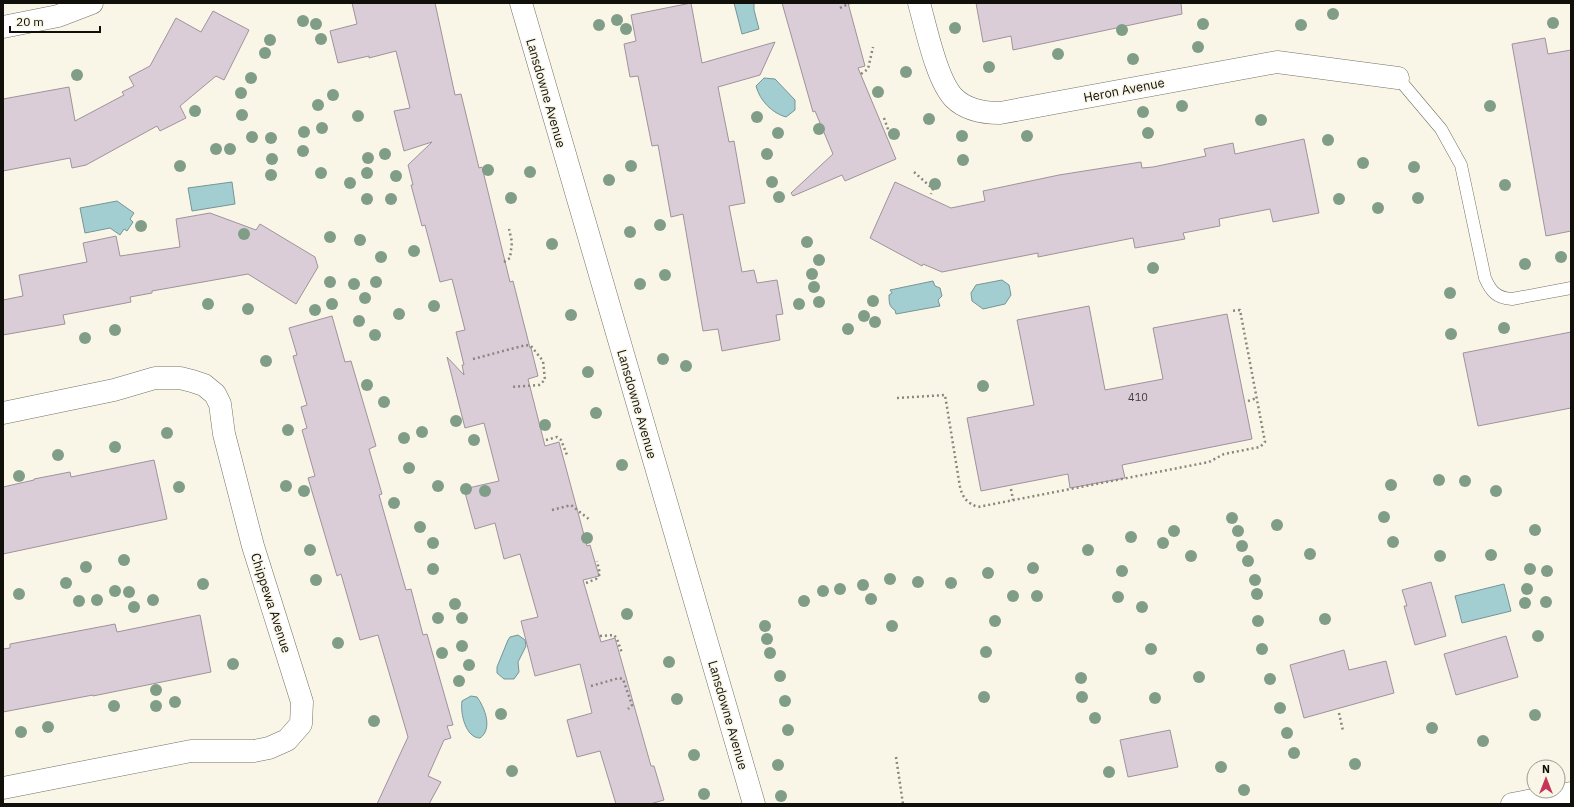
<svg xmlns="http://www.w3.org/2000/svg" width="1574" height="807" viewBox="0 0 1574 807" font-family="'IBM Plex Sans',sans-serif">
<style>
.water{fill:#a2ced1;stroke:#769595}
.building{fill:#dacdd7;stroke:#9f939c}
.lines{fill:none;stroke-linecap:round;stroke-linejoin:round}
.service-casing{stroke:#737165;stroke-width:13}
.minor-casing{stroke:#737165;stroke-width:23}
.secondary-casing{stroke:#737165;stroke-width:23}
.path{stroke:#89877d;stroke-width:2.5;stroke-dasharray:2 3;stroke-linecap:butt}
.service{stroke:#fff;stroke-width:12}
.minor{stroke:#fff;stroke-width:22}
.secondary{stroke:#fff;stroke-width:22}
.tree{fill:#809d88}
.labels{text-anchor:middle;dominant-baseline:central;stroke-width:3;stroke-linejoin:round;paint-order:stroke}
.number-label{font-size:11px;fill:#423e3d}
.street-label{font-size:13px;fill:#100f0a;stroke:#f9f6e8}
</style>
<rect width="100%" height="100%" fill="#f9f6e8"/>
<!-- water -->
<g class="water">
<polygon points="734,3 754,3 754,10 759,29 742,34"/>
<path d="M764 78 775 79 795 100V110L786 117C772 113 760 101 756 86Z"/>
<polygon points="232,182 235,204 192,211 188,188"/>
<polygon points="117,201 134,213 130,219 133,222 127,231 124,229 120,235 110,228 85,233 80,208"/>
<polygon points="1002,280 1009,285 1011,295 1005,304 983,309 972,301 971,293 976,285"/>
<path d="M933 281 935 286 940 288 942 296 938 300 940 306 896 314 895 310C889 307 889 302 889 295L892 293 890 290Z"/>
<polygon points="1504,584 1511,611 1462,623 1455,596"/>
<polygon points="518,635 525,640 526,646 518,662 519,672 514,679 504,679 497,673 497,667 508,640 510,637"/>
<path d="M471 696 477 697C485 708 493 729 480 738 466 738 460 714 462 701Z"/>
</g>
<!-- building -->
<g class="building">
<polygon points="352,3 435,3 455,95 461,94 479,168 482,167 510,282 513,281 530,348 531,348 538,376 528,379 545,446 559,442 587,546 590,545 599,576 583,580 601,642 615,638 651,766 654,766 664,800 650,804 616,804 600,751 577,757 567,720 592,713 580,664 535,676 521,621 538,617 520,554 504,559 495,523 475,529 464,489 499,481 484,423 465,428 447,357 464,375 462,365 464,365 456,332 465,330 452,279 440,282 425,225 422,226 411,185 413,185 408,165 432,142 404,151 394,111 410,108 396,51 369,58 369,56 338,63 330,31 357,24"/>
<polygon points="691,3 702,63 775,42 760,75 718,87 729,142 734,141 745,203 729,206 742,272 754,270 757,283 777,280 783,314 776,315 780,340 722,351 718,329 703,331 683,214 671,217 658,145 652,146 638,76 630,77 624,44 636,41 631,15"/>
<polygon points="782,3 848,3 865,66 858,68 896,159 845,181 842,175 793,196 791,193 833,154 815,111 813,112"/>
<polygon points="976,3 1181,3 1182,14 1013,50 1011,36 983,42"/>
<polygon points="213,11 249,30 224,80 216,76 180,106 186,118 160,131 157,126 86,165 72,168 70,158 3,171 3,99 69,87 75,121 124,95 122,92 134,86 129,77 150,66 176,18 201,32"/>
<polygon points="1545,38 1548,54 1571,50 1571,231 1546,236 1512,44"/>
<polygon points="1304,139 1319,213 1273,222 1270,209 1219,219 1220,226 1183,233 1185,239 1135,248 1133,238 1038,257 1038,253 942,272 923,264 922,266 870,238 895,182 951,208 985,201 983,191 1059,175 1141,162 1142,168 1153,167 1206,156 1204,149 1233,143 1235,154"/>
<polygon points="210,213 256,230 260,224 315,257 318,267 296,304 248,274 152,291 152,293 130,297 131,302 63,315 65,324 3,335 3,300 23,296 19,275 87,262 83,243 116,236 120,256 180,247 176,219"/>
<polygon points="1089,306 1105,390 1163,379 1153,328 1227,314 1252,439 1122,465 1125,478 1070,488 1068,474 981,491 967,418 1034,405 1017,320"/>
<polygon points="332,316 345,362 351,361 376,446 369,449 382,494 379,495 406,590 411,589 423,635 427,634 453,725 447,726 451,738 444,740 428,776 441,782 429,804 377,804 408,737 378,635 360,640 341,574 337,576 308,478 315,476 302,430 307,428 301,407 307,405 293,356 297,355 289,328"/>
<polygon points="1571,332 1571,408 1478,426 1463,353"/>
<polygon points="154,460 167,519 3,554 3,487 34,480 34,479 70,472 71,477"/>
<polygon points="1431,582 1446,636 1415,645 1404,606 1407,606 1402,590"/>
<polygon points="200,615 211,672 93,696 93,695 3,712 3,649 10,648 10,644 115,624 117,632"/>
<polygon points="1506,636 1518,677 1456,695 1444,654"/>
<polygon points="1344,650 1349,670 1386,661 1394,693 1304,718 1290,665"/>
<polygon points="1170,730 1178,767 1128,777 1120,740"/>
</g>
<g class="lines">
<defs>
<path id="service" d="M1398 78 1441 129 1461 165 1485 278C1491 292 1497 298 1512 299L1571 288"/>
<g id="minor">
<path d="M919 3C926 28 937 81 954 98 966 110 984 113 1000 113L1277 62 1398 78"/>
<polyline points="3,27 58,16 92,3"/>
<polyline points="3,413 114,390 155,378 180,378 192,381 204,385 215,394 220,404 224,434 253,546 302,702 301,724 287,740 269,748 254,751 191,751 3,788"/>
</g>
<g id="secondary">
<polyline points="521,3 754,804"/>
<polyline points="1512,804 1571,793"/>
</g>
</defs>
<!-- service casing -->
<use href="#service" class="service-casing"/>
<!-- minor casing -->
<use href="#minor" class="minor-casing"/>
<!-- secondary casing -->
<use href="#secondary" class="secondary-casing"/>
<!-- path -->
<g class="path">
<polyline points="840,8 850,3"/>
<polyline points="861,74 868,69 873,47"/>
<polyline points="884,118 890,135"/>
<polyline points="914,172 933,189 931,194"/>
<polyline points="504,262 510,258 512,242 509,229"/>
<polyline points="473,359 526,345 531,346 543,361 545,380 539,385 511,387"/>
<path d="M897 398 945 395 960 487C963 498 967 503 978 507L1209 462 1224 454 1260 447 1265 442 1240 310 1230 311"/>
<polyline points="1248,401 1257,398"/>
<polyline points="546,440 557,437 561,440 567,455"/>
<polyline points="1011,489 1013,500"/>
<polyline points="552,510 571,505 590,520"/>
<polyline points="586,583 596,579 600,574 597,561"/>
<polyline points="600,636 614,635 617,639 622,653"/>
<polyline points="591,686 619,678 623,679 632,705 628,709"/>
<polyline points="1339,713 1343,731"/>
<polyline points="896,757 903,804"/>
</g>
<!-- service -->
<use href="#service" class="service"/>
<!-- minor -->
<use href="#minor" class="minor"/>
<!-- secondary -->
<use href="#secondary" class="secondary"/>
</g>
<!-- trees -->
<g class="tree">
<circle cx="1333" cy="14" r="6"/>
<circle cx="617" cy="20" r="6"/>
<circle cx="303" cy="21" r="6"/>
<circle cx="1553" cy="23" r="6"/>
<circle cx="316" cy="24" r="6"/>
<circle cx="1203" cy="24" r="6"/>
<circle cx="599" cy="25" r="6"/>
<circle cx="1301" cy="25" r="6"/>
<circle cx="955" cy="28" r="6"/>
<circle cx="626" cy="29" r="6"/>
<circle cx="1122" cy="30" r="6"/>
<circle cx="321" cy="39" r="6"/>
<circle cx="270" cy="40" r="6"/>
<circle cx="1198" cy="47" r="6"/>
<circle cx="265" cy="53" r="6"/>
<circle cx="1058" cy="54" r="6"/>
<circle cx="1133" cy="59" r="6"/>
<circle cx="989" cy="67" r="6"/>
<circle cx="906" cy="72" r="6"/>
<circle cx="77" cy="75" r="6"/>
<circle cx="251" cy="78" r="6"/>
<circle cx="878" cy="92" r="6"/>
<circle cx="241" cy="93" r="6"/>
<circle cx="333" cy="95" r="6"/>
<circle cx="318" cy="105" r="6"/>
<circle cx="1182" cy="106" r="6"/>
<circle cx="1490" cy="106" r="6"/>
<circle cx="195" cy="111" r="6"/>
<circle cx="1143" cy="112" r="6"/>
<circle cx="242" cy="115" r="6"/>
<circle cx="358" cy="116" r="6"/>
<circle cx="757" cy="117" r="6"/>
<circle cx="929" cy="119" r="6"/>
<circle cx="1261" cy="120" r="6"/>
<circle cx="322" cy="128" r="6"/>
<circle cx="819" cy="129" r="6"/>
<circle cx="304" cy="132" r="6"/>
<circle cx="778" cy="133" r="6"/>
<circle cx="1148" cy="133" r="6"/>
<circle cx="894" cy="134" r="6"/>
<circle cx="962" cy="136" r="6"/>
<circle cx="1027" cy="136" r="6"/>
<circle cx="252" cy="137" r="6"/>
<circle cx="271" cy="138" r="6"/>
<circle cx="1328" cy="140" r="6"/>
<circle cx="216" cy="149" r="6"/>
<circle cx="230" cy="149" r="6"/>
<circle cx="303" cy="151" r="6"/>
<circle cx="385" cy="154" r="6"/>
<circle cx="767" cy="154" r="6"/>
<circle cx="368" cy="158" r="6"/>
<circle cx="272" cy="159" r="6"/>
<circle cx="963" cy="160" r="6"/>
<circle cx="1363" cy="163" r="6"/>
<circle cx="180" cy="166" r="6"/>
<circle cx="631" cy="166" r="6"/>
<circle cx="1414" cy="167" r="6"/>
<circle cx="488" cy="170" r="6"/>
<circle cx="530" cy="172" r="6"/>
<circle cx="321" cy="173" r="6"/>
<circle cx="367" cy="173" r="6"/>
<circle cx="271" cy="175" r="6"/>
<circle cx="396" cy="176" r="6"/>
<circle cx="609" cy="180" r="6"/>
<circle cx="772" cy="182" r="6"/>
<circle cx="350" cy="183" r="6"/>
<circle cx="935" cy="184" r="6"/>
<circle cx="1505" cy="185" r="6"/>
<circle cx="779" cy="197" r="6"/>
<circle cx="511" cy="198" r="6"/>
<circle cx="1418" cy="198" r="6"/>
<circle cx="367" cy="199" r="6"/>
<circle cx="391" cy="199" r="6"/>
<circle cx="1339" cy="199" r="6"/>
<circle cx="1378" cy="208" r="6"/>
<circle cx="660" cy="225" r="6"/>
<circle cx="141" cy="226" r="6"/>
<circle cx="630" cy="232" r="6"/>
<circle cx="244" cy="234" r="6"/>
<circle cx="330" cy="237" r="6"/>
<circle cx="360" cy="240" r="6"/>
<circle cx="807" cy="242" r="6"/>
<circle cx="552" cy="244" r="6"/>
<circle cx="414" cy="251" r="6"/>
<circle cx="381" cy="257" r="6"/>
<circle cx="1561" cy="257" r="6"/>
<circle cx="819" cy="260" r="6"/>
<circle cx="1525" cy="264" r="6"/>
<circle cx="1153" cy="268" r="6"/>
<circle cx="812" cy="274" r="6"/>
<circle cx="665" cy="275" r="6"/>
<circle cx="330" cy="282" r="6"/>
<circle cx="376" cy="282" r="6"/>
<circle cx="354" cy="284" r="6"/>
<circle cx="640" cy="284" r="6"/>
<circle cx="814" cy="287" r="6"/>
<circle cx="1450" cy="293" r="6"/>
<circle cx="365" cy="298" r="6"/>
<circle cx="873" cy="301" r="6"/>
<circle cx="819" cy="302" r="6"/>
<circle cx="208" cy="304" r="6"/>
<circle cx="332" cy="304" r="6"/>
<circle cx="799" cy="304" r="6"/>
<circle cx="434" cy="306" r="6"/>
<circle cx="248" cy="309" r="6"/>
<circle cx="315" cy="310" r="6"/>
<circle cx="399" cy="314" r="6"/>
<circle cx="571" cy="315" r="6"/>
<circle cx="864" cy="316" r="6"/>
<circle cx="359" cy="321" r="6"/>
<circle cx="875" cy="322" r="6"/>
<circle cx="1504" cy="328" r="6"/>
<circle cx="848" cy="329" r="6"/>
<circle cx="115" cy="330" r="6"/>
<circle cx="1451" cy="334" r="6"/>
<circle cx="375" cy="335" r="6"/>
<circle cx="85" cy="338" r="6"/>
<circle cx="663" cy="359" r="6"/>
<circle cx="266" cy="361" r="6"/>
<circle cx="686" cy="366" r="6"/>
<circle cx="588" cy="372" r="6"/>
<circle cx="367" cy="385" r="6"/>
<circle cx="983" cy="386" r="6"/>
<circle cx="384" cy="402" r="6"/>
<circle cx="596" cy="413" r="6"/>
<circle cx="456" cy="421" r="6"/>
<circle cx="545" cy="425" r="6"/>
<circle cx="288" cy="430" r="6"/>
<circle cx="422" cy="432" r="6"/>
<circle cx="167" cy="433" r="6"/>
<circle cx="404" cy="438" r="6"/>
<circle cx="474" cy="440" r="6"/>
<circle cx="115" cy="447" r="6"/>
<circle cx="58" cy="455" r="6"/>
<circle cx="622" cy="465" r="6"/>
<circle cx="409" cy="468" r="6"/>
<circle cx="19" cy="476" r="6"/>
<circle cx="1439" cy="480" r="6"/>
<circle cx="1465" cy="481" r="6"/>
<circle cx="1391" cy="485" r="6"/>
<circle cx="286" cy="486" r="6"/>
<circle cx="438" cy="486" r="6"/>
<circle cx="179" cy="487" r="6"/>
<circle cx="466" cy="489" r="6"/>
<circle cx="304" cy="491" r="6"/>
<circle cx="485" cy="491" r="6"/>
<circle cx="1496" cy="491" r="6"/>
<circle cx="394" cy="503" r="6"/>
<circle cx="1384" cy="517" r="6"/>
<circle cx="1232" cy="518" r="6"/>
<circle cx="1277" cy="525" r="6"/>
<circle cx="420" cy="527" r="6"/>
<circle cx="1535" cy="530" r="6"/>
<circle cx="1174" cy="531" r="6"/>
<circle cx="1238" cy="531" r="6"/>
<circle cx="1131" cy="537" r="6"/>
<circle cx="587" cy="538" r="6"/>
<circle cx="1393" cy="542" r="6"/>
<circle cx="433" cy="543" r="6"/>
<circle cx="1163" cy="543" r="6"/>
<circle cx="1242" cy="546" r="6"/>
<circle cx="310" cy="550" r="6"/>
<circle cx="1088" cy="550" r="6"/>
<circle cx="1310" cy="554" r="6"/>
<circle cx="1491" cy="555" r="6"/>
<circle cx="1191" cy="556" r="6"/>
<circle cx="1440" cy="556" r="6"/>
<circle cx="124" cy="560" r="6"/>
<circle cx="1248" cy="561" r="6"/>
<circle cx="86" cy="567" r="6"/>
<circle cx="1033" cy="568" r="6"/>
<circle cx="433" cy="569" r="6"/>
<circle cx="1530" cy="569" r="6"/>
<circle cx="1122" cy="571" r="6"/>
<circle cx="1547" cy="571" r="6"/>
<circle cx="988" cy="573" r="6"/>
<circle cx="890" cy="579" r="6"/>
<circle cx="316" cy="580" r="6"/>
<circle cx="1255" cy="580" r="6"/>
<circle cx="918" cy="582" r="6"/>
<circle cx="66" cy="583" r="6"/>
<circle cx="951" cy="583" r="6"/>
<circle cx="203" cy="584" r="6"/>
<circle cx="863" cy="585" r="6"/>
<circle cx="840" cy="589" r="6"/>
<circle cx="1527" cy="589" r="6"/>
<circle cx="115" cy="591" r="6"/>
<circle cx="823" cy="591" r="6"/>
<circle cx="129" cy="592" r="6"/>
<circle cx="19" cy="594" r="6"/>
<circle cx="1257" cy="594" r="6"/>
<circle cx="1013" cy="596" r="6"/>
<circle cx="1037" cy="596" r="6"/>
<circle cx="1118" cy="597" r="6"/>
<circle cx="871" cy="599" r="6"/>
<circle cx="97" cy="600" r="6"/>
<circle cx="153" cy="600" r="6"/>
<circle cx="79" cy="601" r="6"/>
<circle cx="804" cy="601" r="6"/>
<circle cx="1546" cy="602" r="6"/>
<circle cx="1525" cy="603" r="6"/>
<circle cx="455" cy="604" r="6"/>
<circle cx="134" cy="607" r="6"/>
<circle cx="1142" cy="607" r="6"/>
<circle cx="627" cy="614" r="6"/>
<circle cx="438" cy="618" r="6"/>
<circle cx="462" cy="618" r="6"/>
<circle cx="1325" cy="619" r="6"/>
<circle cx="995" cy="621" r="6"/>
<circle cx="1258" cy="621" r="6"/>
<circle cx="765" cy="626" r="6"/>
<circle cx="892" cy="626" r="6"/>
<circle cx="1538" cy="636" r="6"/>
<circle cx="767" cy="639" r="6"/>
<circle cx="338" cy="643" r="6"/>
<circle cx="462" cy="646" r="6"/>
<circle cx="1151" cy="649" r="6"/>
<circle cx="1262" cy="649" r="6"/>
<circle cx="986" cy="652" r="6"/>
<circle cx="442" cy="653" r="6"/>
<circle cx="770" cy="653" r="6"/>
<circle cx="669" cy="662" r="6"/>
<circle cx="233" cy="664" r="6"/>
<circle cx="469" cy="665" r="6"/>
<circle cx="780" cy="676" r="6"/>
<circle cx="1199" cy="677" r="6"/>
<circle cx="1081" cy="678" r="6"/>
<circle cx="1270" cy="679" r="6"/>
<circle cx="459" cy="681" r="6"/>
<circle cx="156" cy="690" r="6"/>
<circle cx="984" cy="697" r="6"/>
<circle cx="1082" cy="697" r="6"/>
<circle cx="1155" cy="698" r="6"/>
<circle cx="677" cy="699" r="6"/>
<circle cx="785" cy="701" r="6"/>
<circle cx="175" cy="702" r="6"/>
<circle cx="114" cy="706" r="6"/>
<circle cx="156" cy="706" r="6"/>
<circle cx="1280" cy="708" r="6"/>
<circle cx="501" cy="714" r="6"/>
<circle cx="1535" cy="715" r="6"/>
<circle cx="1095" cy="718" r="6"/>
<circle cx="374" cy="721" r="6"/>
<circle cx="48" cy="727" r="6"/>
<circle cx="1432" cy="728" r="6"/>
<circle cx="788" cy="730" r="6"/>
<circle cx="21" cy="732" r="6"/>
<circle cx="1287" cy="733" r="6"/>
<circle cx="1483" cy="741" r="6"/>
<circle cx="1294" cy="753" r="6"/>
<circle cx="694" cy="755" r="6"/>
<circle cx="1355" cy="764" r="6"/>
<circle cx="778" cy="765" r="6"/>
<circle cx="1221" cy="767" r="6"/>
<circle cx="512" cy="771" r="6"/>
<circle cx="1109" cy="772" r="6"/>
<circle cx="1244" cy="790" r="6"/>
<circle cx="704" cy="794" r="6"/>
<circle cx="781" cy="796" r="6"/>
</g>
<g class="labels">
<!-- number labels -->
<g class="number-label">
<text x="1138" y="397">410</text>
</g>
<!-- street labels -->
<g class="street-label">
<text transform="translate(1124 90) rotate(-11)">Heron Avenue</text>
<text transform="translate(546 93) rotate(74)">Lansdowne Avenue</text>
<text transform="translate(637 404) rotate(74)">Lansdowne Avenue</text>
<text transform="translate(271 603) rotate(72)">Chippewa Avenue</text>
<text transform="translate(728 715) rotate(74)">Lansdowne Avenue</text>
</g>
</g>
<!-- border -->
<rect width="1574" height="807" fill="none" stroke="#100f0a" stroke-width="8"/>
<!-- north arrow -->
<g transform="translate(1546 779)"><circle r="19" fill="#f9f6e8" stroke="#9c9a8f"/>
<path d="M0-3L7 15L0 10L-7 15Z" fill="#c63659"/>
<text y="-6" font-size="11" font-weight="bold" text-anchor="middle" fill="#100f0a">N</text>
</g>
<!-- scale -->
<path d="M10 26v6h90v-6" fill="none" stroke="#100f0a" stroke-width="2"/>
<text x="16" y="26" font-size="12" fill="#100f0a" stroke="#f9f6e8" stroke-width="3" paint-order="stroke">20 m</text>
</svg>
